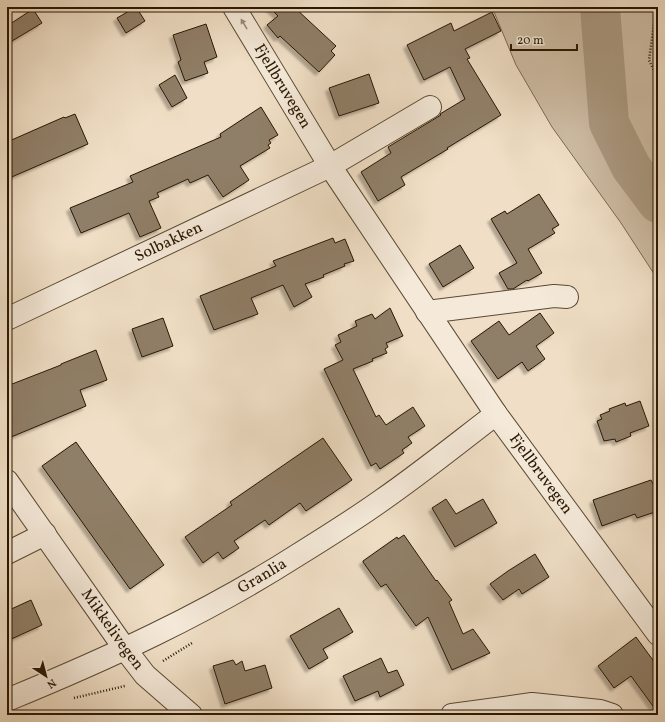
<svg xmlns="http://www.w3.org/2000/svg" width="665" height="722" viewBox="0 0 665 722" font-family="Vollkorn,serif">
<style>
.green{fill:#cebda5;stroke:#7b6a54}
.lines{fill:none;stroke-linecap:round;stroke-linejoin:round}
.river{stroke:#ac9b84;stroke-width:40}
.building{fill:#907f68;stroke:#281703;filter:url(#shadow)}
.minor-casing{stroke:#5a4934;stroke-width:24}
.path{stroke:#281703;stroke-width:2.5;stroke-dasharray:1 2;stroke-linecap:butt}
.minor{stroke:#f5eada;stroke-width:22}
.oneway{fill:#998b79}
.labels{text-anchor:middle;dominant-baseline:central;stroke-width:3.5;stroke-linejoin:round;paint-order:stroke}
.street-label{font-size:16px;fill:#281703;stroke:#f5eada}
</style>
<defs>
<filter id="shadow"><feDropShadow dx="-3.5" dy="3.5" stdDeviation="1" flood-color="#0004"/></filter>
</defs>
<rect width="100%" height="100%" fill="#f0dfc6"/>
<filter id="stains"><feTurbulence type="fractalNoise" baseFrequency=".005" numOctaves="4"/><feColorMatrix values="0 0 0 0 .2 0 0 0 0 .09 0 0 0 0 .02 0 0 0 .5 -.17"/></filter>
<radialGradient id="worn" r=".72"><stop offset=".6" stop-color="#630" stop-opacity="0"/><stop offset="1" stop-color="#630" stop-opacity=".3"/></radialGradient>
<!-- green -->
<polygon class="green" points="492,7 658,7 658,280 621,223 552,127 516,65"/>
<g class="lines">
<!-- river -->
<polyline class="river" points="600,7 609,123 631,167 658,203"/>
</g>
<!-- building -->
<g class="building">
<polygon points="136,7 145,21 126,33 117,18"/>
<polygon points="269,7 294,7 336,46 331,51 335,55 319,72 280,36 278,38 267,25 278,16"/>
<polygon points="33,9 42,23 7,44 7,26"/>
<polygon points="492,12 501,31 465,49 470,58 467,59 501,115 447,148 448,149 401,177 405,185 378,201 361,172 391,153 388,147 441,115 440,114 465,99 450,67 424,80 407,45 451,23 454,31"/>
<polygon points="206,24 217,57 204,62 208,73 185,81 178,62 181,60 173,35"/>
<polygon points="369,74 379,103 339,116 329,88"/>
<polygon points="175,75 187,98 172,107 159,85"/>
<polygon points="261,107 278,135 269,140 271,143 268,145 270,148 240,166 249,180 223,197 208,175 190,183 188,179 157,193 159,197 149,201 161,228 140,237 129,213 81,233 70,208 133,182 130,176 221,137 220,134"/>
<polygon points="75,114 88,144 7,179 7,142 64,117 65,118"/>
<polygon points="539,194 559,225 552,229 555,233 528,249 542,273 528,281 527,280 513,289 508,289 499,273 517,263 491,219 505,211 507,214"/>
<polygon points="333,238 335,243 345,239 354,261 344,264 345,266 323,275 324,277 305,284 312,297 294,307 283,285 251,298 258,314 214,330 200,296 276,266 273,261"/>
<polygon points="460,245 474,268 443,287 429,264"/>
<polygon points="390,308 403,336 386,343 388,347 385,349 387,353 372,359 373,361 353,369 376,417 379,415 386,425 413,407 425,426 408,437 412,443 402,450 404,453 380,469 376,463 371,466 324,369 343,360 335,345 341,342 338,335 357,326 355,321 372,314 375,319"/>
<polygon points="540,313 554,333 536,346 545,359 528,371 522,362 498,379 471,341 499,321 509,335"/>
<polygon points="163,318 173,346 142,357 132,329"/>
<polygon points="96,350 107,380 80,390 86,406 11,437 7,427 7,386 61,365 61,364"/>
<polygon points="640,401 649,426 630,433 631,436 616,442 615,439 604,441 597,421 602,419 600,415 610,411 609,409 625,403 626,406"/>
<polygon points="323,438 352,480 306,511 300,503 269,525 265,520 234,541 239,548 223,559 218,552 203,563 185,537 232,505 230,502"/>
<polygon points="76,442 164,565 130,589 42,466"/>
<polygon points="651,480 653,484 658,482 658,511 637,518 635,514 602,526 593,500"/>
<polygon points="446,499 456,514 483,499 497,523 455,547 432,508"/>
<polygon points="404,535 436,581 437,580 452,600 449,602 463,634 473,629 490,653 452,670 428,617 416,626 386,584 381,587 363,562 363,561 397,537 398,539"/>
<polygon points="535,554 549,577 522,594 519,589 503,600 490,584 508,571"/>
<polygon points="31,600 42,625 7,641 7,611"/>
<polygon points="339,608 353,632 323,649 328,658 309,669 290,636"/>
<polygon points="636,637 658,667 658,713 631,676 614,688 598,666"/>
<polygon points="381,658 388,673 397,670 404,685 380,697 378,691 355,701 343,676"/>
<polygon points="233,660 236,665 242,661 245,671 265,665 272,688 225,704 213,666"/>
</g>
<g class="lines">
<defs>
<g id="minor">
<path id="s1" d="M234 7 330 166 496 414 658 634"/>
<polyline points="427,312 554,296 567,297"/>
<path id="s2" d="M7 319 330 166 430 107"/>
<path id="s3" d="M7 481 125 649 145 675 191 715"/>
<polyline points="7,553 45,534"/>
<path id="s4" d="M7 700C107 659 205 614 296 556 325 538 354 520 382 500 421 473 458 443 496 414"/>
<polyline points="452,715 532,704 600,711 612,715"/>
</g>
</defs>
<!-- minor casing -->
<use href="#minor" class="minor-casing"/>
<!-- path -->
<g class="path">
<polyline points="656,7 656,10 649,60 658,79"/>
<polyline points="163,661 192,643"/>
<polyline points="74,698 125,686"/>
</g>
<!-- minor -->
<use href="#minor" class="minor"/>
</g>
<!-- one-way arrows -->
<defs><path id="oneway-solid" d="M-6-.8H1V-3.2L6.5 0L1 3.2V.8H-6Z"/></defs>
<use class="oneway" href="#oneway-solid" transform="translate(244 24) rotate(-121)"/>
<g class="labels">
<!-- street labels -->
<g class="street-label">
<text stroke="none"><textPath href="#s1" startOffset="93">Fjellbruvegen</textPath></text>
<text stroke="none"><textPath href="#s2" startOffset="179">Solbakken</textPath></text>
<text stroke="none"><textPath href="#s1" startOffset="559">Fjellbruvegen</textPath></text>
<text stroke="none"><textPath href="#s4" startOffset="284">Granlia</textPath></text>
<text stroke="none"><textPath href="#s3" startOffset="182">Mikkelivegen</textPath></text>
</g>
</g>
<!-- margin -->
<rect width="665" height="722" fill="none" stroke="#f0dfc6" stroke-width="24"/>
<rect x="8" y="8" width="649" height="706" fill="none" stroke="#281703" stroke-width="2"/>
<rect x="12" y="12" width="641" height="698" fill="none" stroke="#281703"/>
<!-- north arrow -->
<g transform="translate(46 676) rotate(144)" stroke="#f5eada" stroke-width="3" paint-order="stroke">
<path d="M0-3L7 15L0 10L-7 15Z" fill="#281703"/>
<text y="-6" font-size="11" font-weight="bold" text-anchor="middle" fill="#281703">N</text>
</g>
<!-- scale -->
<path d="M511 44v6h66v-6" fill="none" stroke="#281703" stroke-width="2"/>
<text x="517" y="44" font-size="12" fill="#281703" stroke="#f5eada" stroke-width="3" paint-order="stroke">20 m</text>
<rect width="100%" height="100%" filter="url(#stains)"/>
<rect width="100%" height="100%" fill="url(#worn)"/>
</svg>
